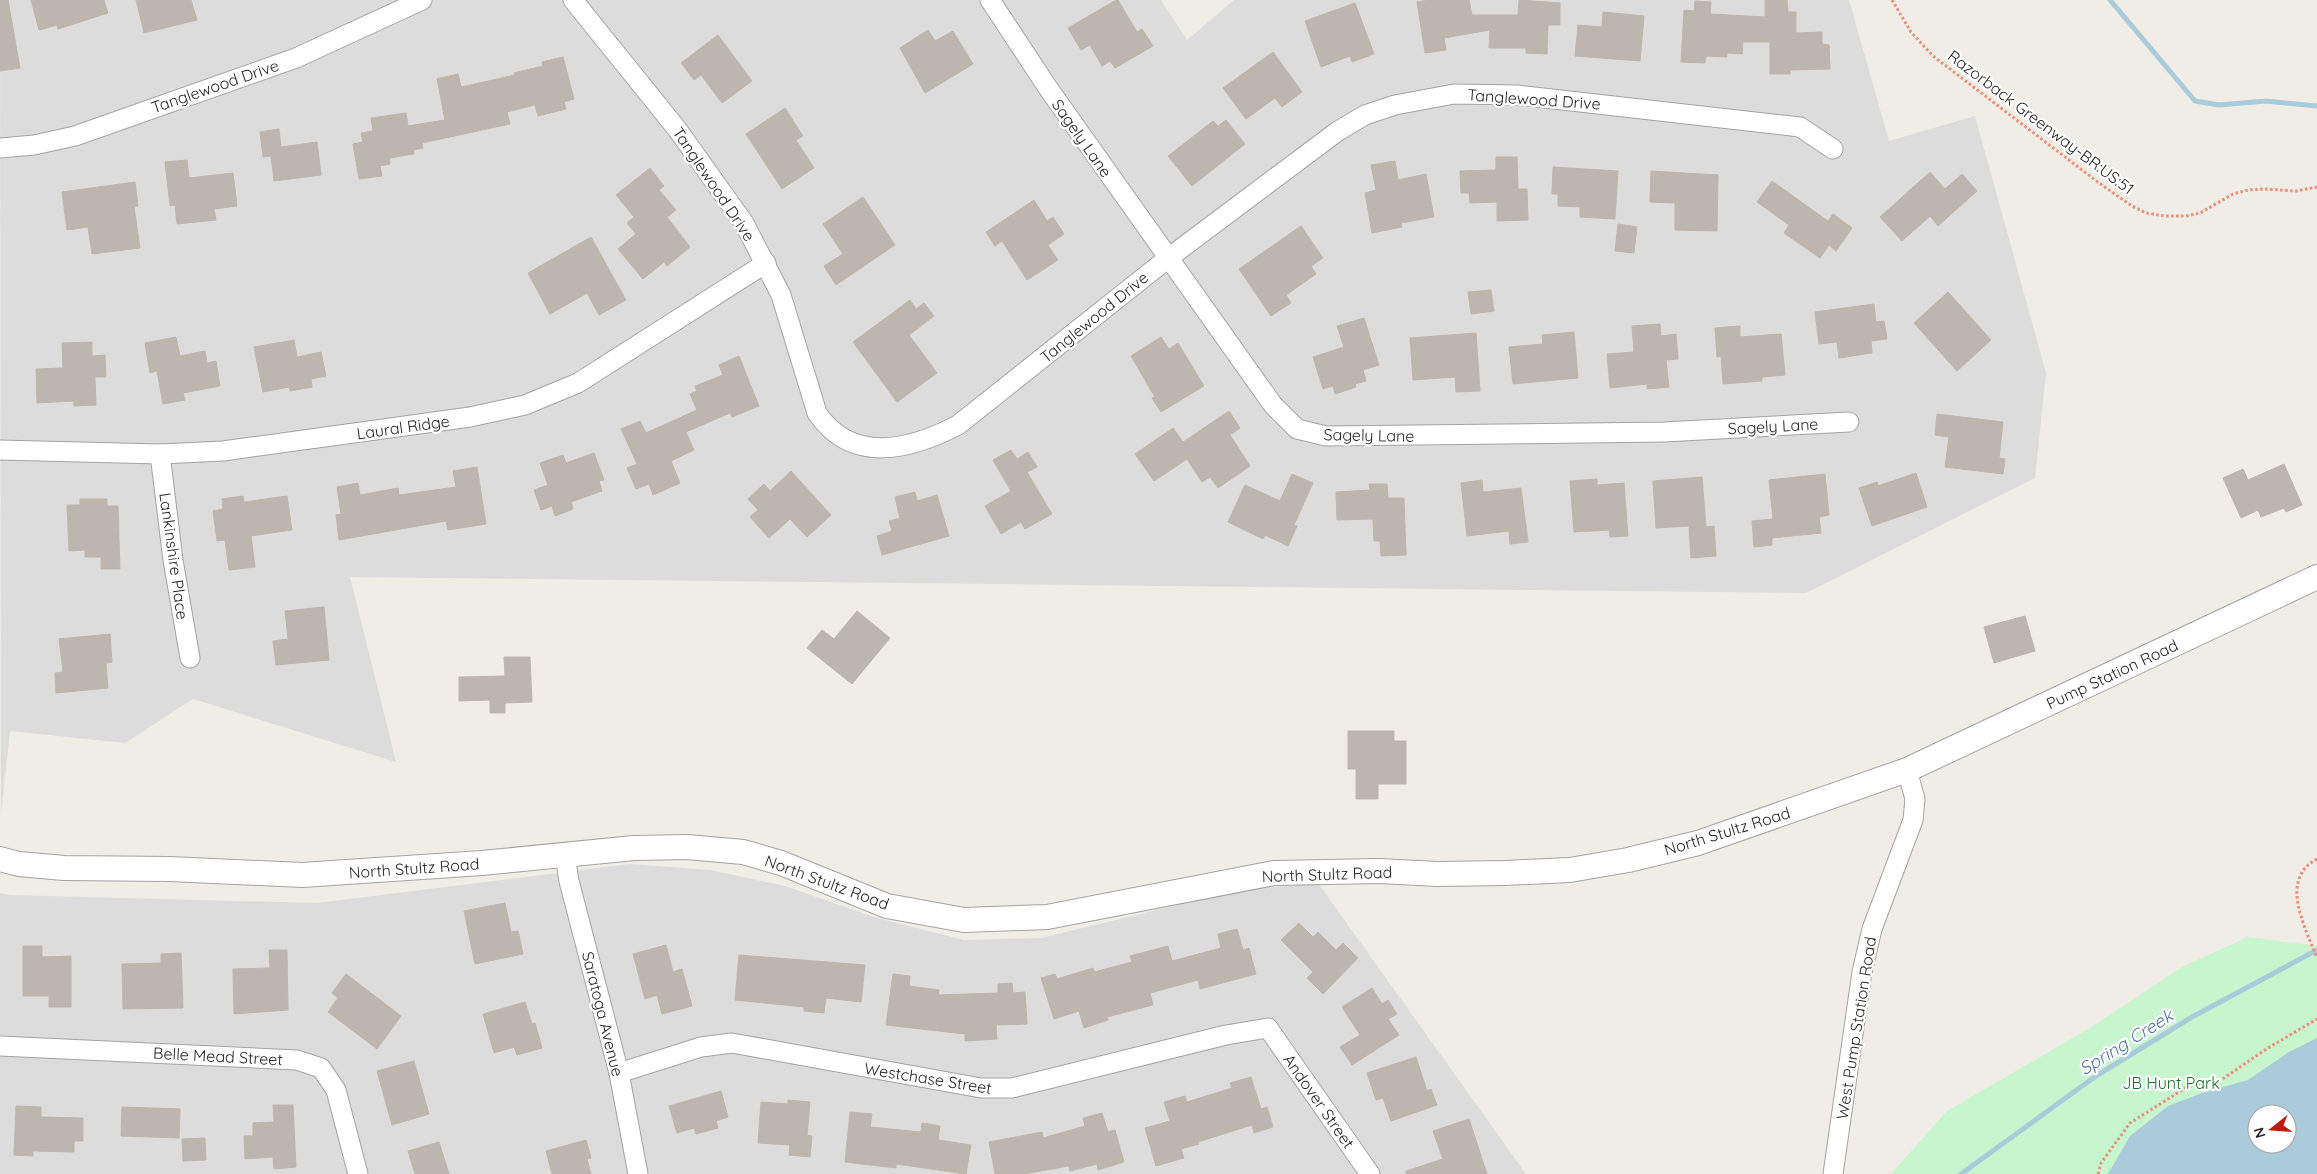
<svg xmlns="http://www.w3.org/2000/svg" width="2317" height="1174" viewBox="0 0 2317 1174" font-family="Quicksand,sans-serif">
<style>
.residential{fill:#dddcdc}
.park{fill:#c7f5ce;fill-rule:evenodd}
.water{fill:#aacbd9;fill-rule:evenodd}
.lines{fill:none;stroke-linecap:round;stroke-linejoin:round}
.stream{stroke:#aacbd9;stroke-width:5}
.building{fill:#bcb6af;stroke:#bfb5aa}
.minor-casing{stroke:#a3a3a3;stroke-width:21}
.tertiary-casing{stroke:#a3a3a3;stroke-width:26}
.path{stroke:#ef8c77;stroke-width:3;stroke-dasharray:2.5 2.5;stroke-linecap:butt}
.minor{stroke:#fff;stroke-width:19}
.tertiary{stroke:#fff;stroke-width:24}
.labels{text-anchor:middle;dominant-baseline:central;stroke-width:4.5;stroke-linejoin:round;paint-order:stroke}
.street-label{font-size:16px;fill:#1f1f1f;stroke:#fff}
.park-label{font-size:16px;fill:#157523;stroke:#fff}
.water-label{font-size:18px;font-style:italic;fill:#5377a7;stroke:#fff}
</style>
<rect width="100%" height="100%" fill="#efede6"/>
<!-- residential -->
<g class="residential">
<polygon points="0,0 1161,0 1187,40 1234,0 1849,0 1889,141 1975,116 2046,373 2035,478 1806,593 350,577 396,762 193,699 125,743 10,731 1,814"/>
<polygon points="629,864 710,870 785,886 877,918 964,940 1041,938 1240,890 1318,883 1526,1174 0,1174 0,893 10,895 317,903"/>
</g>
<!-- park -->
<path class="park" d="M2248 937 2317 946V1174H1891L1947 1111 2090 1028 2182 967ZM2257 1114H2287V1144H2257Z"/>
<!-- water -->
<path class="water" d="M2317 1038V1174H2108L2130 1136 2168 1106 2205 1092 2248 1080 2289 1052ZM2257 1114H2287V1144H2257Z"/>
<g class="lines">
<!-- stream -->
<g class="stream">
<polyline points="2110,0 2195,101 2219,105 2266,101 2317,106"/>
<polyline points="1961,1174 2096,1076 2192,1017 2317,950"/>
</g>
</g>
<!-- building -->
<g class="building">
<polygon points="0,0 8,0 20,68 0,71"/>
<polygon points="31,0 104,0 108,13 58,29 57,25 39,30"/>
<polygon points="136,0 191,0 197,20 144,33"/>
<polygon points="1116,0 1118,0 1137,32 1142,29 1153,46 1115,68 1110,61 1102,66 1090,45 1081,50 1068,28"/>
<polygon points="1429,0 1469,0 1472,15 1518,15 1519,0 1560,3 1560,25 1548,25 1547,54 1526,53 1526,48 1489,48 1490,30 1444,38 1446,50 1425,53 1417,2"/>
<polygon points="1765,0 1787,0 1788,12 1796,12 1796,33 1822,32 1822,44 1829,45 1830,69 1790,70 1790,74 1770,74 1770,42 1743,42 1742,54 1727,53 1727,57 1706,56 1705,63 1681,62 1684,10 1694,11 1695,1 1711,2 1710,14 1765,17"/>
<polygon points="1355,3 1374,54 1352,62 1350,56 1321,67 1305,21"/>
<polygon points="1603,12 1644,16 1640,61 1575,56 1578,25 1602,27"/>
<polygon points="928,30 935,41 953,31 973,64 925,93 900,48"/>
<polygon points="718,35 752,81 722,103 701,75 694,80 681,63"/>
<polygon points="1273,52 1302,92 1282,107 1275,98 1246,119 1223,88"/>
<polygon points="563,57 574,99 564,102 566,109 538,116 535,105 507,112 510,124 422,143 423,148 413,150 414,154 389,158 390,164 380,166 382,176 359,179 353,144 363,142 361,133 373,131 371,118 406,113 408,126 445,120 437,79 458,74 461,87 515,75 514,73 543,66 542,62"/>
<polygon points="785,108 803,136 796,140 814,168 782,189 746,134"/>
<polygon points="1226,120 1245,144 1192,186 1168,156 1213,121 1218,126"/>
<polygon points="279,129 281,147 317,142 321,175 274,181 271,156 263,157 260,132"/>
<polygon points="1496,157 1517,157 1518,189 1527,189 1528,220 1497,221 1497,202 1470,203 1469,193 1461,193 1460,171 1496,170"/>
<polygon points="187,160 189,178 233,173 237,206 214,209 216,220 177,224 175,205 170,206 165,162"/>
<polygon points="1395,161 1398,180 1426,174 1434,217 1401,223 1402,227 1372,233 1365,193 1376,190 1371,165"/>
<polygon points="1553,167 1618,171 1615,219 1580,217 1580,207 1558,206 1558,194 1552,194"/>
<polygon points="650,168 664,186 659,190 676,210 667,217 690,247 667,266 664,262 643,279 618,249 636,234 627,223 634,217 616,195"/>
<polygon points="1651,171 1718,175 1717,231 1675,230 1675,203 1650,202"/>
<polygon points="1930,172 1945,189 1962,174 1977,191 1938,226 1930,216 1902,241 1880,217"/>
<polygon points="1772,181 1828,221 1833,214 1852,228 1836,251 1829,245 1820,258 1784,233 1789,225 1757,202"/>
<polygon points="135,182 138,206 134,207 140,248 92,254 88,227 67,230 62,192"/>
<polygon points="863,197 895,245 836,285 824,266 843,254 823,224"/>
<polygon points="1034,200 1047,221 1053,217 1064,234 1048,245 1058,260 1027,280 1002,241 995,246 986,232"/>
<polygon points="1618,224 1637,227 1634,253 1615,251"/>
<polygon points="1301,226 1323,258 1311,266 1316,274 1286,295 1291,303 1271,316 1239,269"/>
<polygon points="591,237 626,300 599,315 587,293 550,314 528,273"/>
<polygon points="1491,290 1494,311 1471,314 1468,292"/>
<polygon points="1948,292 1991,340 1957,371 1914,323"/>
<polygon points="910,300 916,309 924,303 934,316 909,335 937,373 897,402 853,342"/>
<polygon points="1874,304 1876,322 1884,321 1887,339 1871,341 1872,353 1839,358 1837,342 1819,344 1815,312"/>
<polygon points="1364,318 1379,365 1363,370 1366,381 1355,384 1356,387 1335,394 1333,386 1323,389 1313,357 1344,347 1337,326"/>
<polygon points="1660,324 1661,336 1676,334 1678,359 1666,360 1669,387 1647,389 1647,384 1610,388 1607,354 1634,352 1632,326"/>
<polygon points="1740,326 1740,337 1781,334 1785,375 1762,377 1762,381 1723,384 1721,356 1717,357 1715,328"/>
<polygon points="1574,332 1578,378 1513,384 1509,347 1543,344 1542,335"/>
<polygon points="1476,333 1480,391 1456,392 1455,377 1413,380 1410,338"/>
<polygon points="176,337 180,356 205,351 207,363 216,361 220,386 183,393 185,400 163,404 157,371 150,373 145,343"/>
<polygon points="1161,337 1169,349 1178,343 1204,386 1161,412 1152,398 1155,397 1131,356"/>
<polygon points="294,340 297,357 321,352 326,376 311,379 312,387 290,391 289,387 263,392 254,347"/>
<polygon points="92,342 92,356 105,355 106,377 95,377 96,405 74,406 74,401 37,403 36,369 63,368 62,343"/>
<polygon points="739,356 759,406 732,417 730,413 686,432 694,450 671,461 680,483 653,495 649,484 636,489 627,468 637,464 621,429 640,421 646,433 697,410 690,394 697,391 695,386 723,375 719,365"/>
<polygon points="1229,411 1240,428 1230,435 1250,466 1218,488 1210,477 1202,482 1187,459 1154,481 1135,454 1173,428 1183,442"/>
<polygon points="1937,414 2003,422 1999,458 2005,459 2003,474 1945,467 1949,437 1935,435"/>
<polygon points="1011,450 1017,459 1028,452 1037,467 1027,472 1052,514 1025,529 1021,522 1001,534 985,506 1011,491 993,460"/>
<polygon points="594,453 604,480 599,481 602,491 571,502 573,509 555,516 552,506 541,510 534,490 548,485 540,463 563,455 566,463"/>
<polygon points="2284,464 2302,505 2286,512 2284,508 2261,517 2258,510 2241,518 2223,478 2243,469 2248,480"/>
<polygon points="477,467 486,524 448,530 446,521 339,540 336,515 341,514 337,487 358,483 360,495 398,488 399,495 456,487 453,471"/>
<polygon points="791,471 831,515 807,537 790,519 769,538 750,517 758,510 748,499 764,484 770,491"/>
<polygon points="1916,473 1927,507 1872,526 1859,488 1877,482 1878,486"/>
<polygon points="1292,474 1313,483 1294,525 1297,526 1288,546 1265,535 1263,539 1228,522 1245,485 1280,501"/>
<polygon points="1825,474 1829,515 1819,517 1821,533 1772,538 1772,545 1754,547 1752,521 1773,519 1769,480"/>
<polygon points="1702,477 1706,527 1714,526 1716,556 1691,558 1689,526 1656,528 1653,481"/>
<polygon points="1597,479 1597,485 1624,483 1628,536 1610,537 1609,530 1574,532 1570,481"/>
<polygon points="1482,480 1483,492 1521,488 1528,542 1510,544 1509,531 1467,536 1461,483"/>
<polygon points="1369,484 1387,484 1388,498 1404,498 1406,555 1381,556 1380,541 1374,541 1373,519 1337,520 1336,492 1370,490"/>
<polygon points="915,492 917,501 937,495 949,536 882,555 877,536 892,531 889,521 900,518 895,497"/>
<polygon points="243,496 244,502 287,496 292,530 251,536 255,567 229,570 225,540 217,541 213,511 223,509 222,499"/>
<polygon points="80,499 107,499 107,506 118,506 120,569 101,569 101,557 85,557 85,550 69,551 67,505 80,505"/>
<polygon points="324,607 329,660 276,665 273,641 288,639 285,611"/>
<polygon points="857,611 890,638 852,684 807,648 822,630 834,639"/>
<polygon points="2025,616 2035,651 1994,663 1984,627"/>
<polygon points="110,634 112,662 106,663 108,688 56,693 55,673 63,672 59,639"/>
<polygon points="504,657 530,657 532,702 505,703 505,713 490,713 490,700 459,701 459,677 505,676"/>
<polygon points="1348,731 1394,731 1394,741 1406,741 1406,784 1378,784 1378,799 1356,799 1356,769 1348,769"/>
<polygon points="505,903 511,932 518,931 523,954 475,964 464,911"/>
<polygon points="1299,923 1313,937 1318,932 1336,950 1343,943 1358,958 1323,994 1307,978 1313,972 1281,940"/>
<polygon points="1237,929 1243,950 1249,948 1256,974 1200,989 1198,980 1150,993 1153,1005 1107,1017 1108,1020 1084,1028 1079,1011 1054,1019 1041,978 1055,974 1057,979 1093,968 1094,972 1132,962 1130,956 1168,946 1172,961 1221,948 1218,934"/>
<polygon points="666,945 673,972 682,969 692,1006 662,1014 657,995 645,999 633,954"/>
<polygon points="23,946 42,946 42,957 71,956 71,1007 49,1007 49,996 23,996"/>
<polygon points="269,950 287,950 288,1010 234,1014 233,969 270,968"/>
<polygon points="181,953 183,1008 123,1009 122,964 161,963 161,954"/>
<polygon points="739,955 865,965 861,1002 826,998 824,1013 804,1011 804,1007 735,1000"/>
<polygon points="346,974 401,1016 377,1049 328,1012 338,998 332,993"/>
<polygon points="893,974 910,976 909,986 939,990 938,995 998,993 998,984 1012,983 1013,993 1025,992 1027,1024 996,1025 997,1039 965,1041 965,1034 886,1025"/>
<polygon points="1372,988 1382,1004 1388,1000 1397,1014 1388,1019 1399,1035 1352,1065 1340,1047 1360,1035 1342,1007"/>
<polygon points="525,1002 532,1024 535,1023 542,1048 517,1055 514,1047 494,1053 483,1014"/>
<polygon points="1416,1057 1427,1091 1431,1089 1437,1105 1391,1121 1383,1098 1376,1100 1367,1073"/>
<polygon points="414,1061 429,1114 392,1125 377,1071"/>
<polygon points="1251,1077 1261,1109 1267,1107 1273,1127 1254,1133 1252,1125 1198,1142 1199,1144 1181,1149 1184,1158 1156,1166 1145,1128 1170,1121 1164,1102 1185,1096 1187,1102 1232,1088 1230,1083"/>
<polygon points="721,1091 728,1117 716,1121 718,1128 696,1134 694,1128 677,1133 669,1106"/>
<polygon points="788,1100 810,1102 807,1135 812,1136 810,1157 789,1155 790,1145 758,1143 761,1102 788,1104"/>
<polygon points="273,1105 293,1105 296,1167 274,1169 273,1157 245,1159 244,1136 253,1136 253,1123 274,1122"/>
<polygon points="16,1106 41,1107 41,1117 83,1118 83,1141 74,1141 74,1152 33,1151 33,1156 14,1155"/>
<polygon points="122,1107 180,1109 179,1138 121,1136"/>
<polygon points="850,1112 872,1114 870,1127 921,1132 922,1123 940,1126 938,1140 971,1145 966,1174 896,1164 896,1168 845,1162"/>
<polygon points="1102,1113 1108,1132 1115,1130 1124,1162 1098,1170 1097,1164 1070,1171 1069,1166 1024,1174 995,1174 989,1142 1042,1132 1043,1138 1085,1126 1083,1118"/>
<polygon points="1469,1119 1487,1174 1406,1174 1406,1171 1443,1159 1433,1131"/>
<polygon points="205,1138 206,1160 183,1161 182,1139"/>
<polygon points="586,1140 591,1158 587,1159 591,1174 552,1174 546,1151"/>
<polygon points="439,1142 449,1174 415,1174 408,1151"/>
</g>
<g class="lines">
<defs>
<g id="minor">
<path d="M573 0 677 129 744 223 781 295 817 413C852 465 910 450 958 425L1167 259 1338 131 1365 115 1395 105 1454 94 1517 95 1800 127 1833 149"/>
<polyline points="990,0 1048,88 1273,405 1297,429 1326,436 1664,432 1849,422"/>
<polyline points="0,148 34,145 75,136 296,58 422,0"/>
<polyline points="0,450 160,454 223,451 470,417 525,405 578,383 766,263"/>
<polyline points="160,454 173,560 190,658"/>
<polyline points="565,855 569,881 619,1073 638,1174"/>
<polyline points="0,1046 297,1060 321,1068 336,1090 358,1174"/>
<polyline points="619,1073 701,1047 732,1043 981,1088 1012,1088 1226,1035 1268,1028 1370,1174"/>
<polyline points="1833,1174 1862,972 1872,929 1913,820 1915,799 1907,770"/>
</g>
<polyline id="tertiary" points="0,859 19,864 64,868 170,869 302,875 482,863 634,848 687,847 743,852 781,863 887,906 964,920 1047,917 1274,873 1379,871 1438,874 1505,873 1570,870 1628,860 1698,843 1907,770 2317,577"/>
</defs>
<!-- minor casing -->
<use href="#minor" class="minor-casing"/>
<!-- tertiary casing -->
<use href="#tertiary" class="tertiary-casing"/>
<!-- path -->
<g class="path">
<polyline points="1892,0 1911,32 1933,56 2099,183 2132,206 2146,213 2165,216 2186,216 2200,213 2233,194 2248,190 2264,189 2296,191 2317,187"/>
<path d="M2317 859C2278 879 2306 929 2317 958"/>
<polyline points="2098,1174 2101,1163 2130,1123 2187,1087 2221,1080 2268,1048 2317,1019"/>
</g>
<!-- minor -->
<use href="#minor" class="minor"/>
<!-- tertiary -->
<use href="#tertiary" class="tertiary"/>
</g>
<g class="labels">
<!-- street labels -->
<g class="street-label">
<text transform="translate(215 86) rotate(-19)">Tanglewood Drive</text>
<text transform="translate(1534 99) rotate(4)">Tanglewood Drive</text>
<text transform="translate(2041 122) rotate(37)">Razorback Greenway-BR:US:51</text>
<text transform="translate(1082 138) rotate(55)">Sagely Lane</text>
<text transform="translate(714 184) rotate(56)">Tanglewood Drive</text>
<text transform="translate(1094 317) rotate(-39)">Tanglewood Drive</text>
<text transform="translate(1773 426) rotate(-3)">Sagely Lane</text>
<text transform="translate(403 427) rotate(-8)">Laural Ridge</text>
<text transform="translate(1369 435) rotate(1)">Sagely Lane</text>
<text transform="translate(174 556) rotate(82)">Lankinshire Place</text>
<text transform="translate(2112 674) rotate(-25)">Pump Station Road</text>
<text transform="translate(1727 831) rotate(-17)">North Stultz Road</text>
<text transform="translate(414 868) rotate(-4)">North Stultz Road</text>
<text transform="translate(1327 874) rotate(-2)">North Stultz Road</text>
<text transform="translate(827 882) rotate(20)">North Stultz Road</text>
<text transform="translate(603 1014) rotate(76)">Saratoga Avenue</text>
<text transform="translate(1856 1028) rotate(-81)">West Pump Station Road</text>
<text transform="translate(218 1056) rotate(3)">Belle Mead Street</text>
<text transform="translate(928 1078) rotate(9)">Westchase Street</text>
<text transform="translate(1319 1101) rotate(55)">Andover Street</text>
</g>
<!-- park labels -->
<g class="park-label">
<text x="2171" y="1083">JB Hunt Park</text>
</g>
<!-- water labels -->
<g class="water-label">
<text transform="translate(2126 1042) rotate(-32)">Spring Creek</text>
</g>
</g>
<!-- north arrow -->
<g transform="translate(2272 1129) rotate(253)"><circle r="24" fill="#ffffff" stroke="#a5a5a5"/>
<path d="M0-4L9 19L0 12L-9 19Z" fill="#be1c10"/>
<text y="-8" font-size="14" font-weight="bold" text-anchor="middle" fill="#1f1f1f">N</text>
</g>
</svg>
